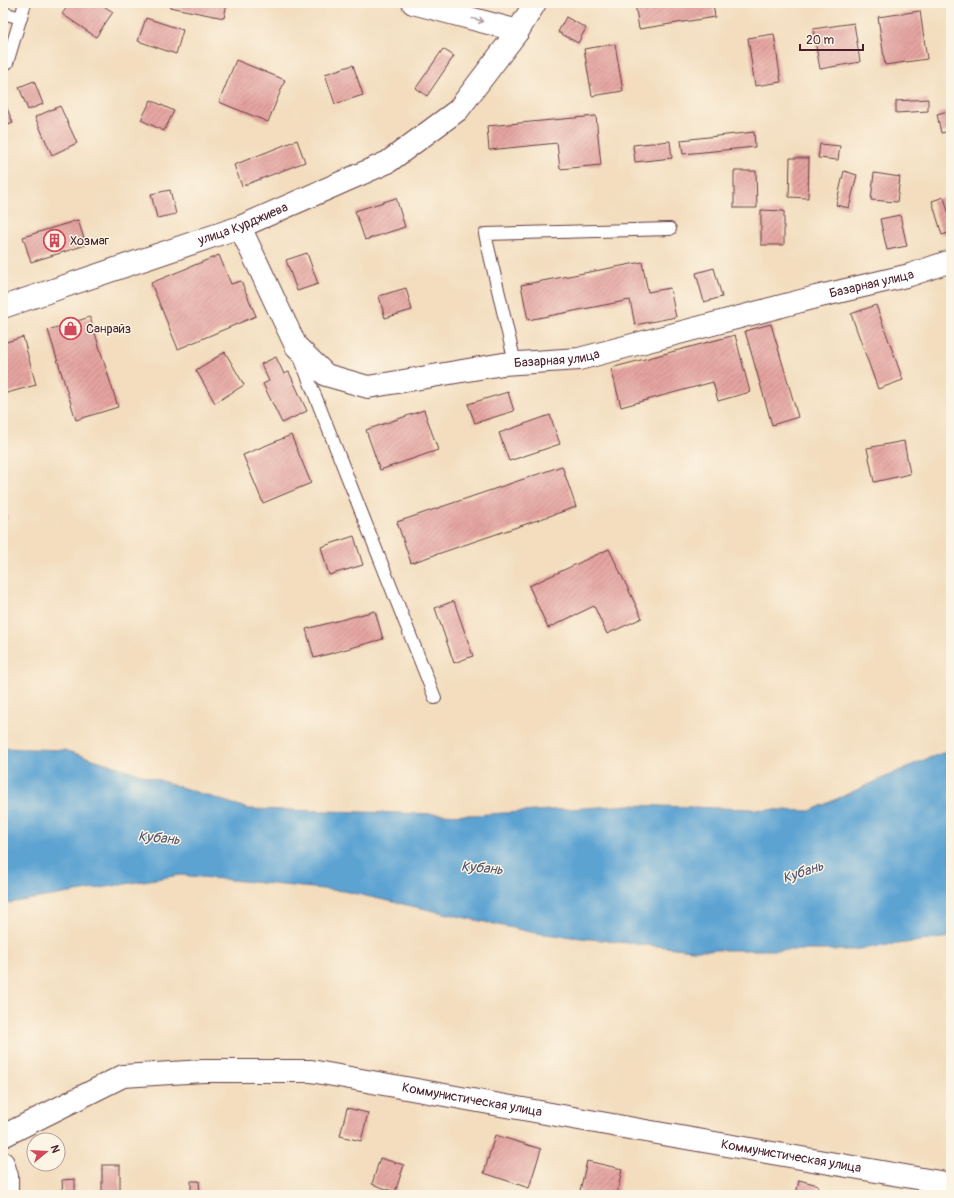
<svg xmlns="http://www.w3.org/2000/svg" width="954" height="1198" viewBox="0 0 954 1198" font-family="Pangolin,sans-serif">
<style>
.water{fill:#5ca3d2;stroke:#53617e}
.building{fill:url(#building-hatch)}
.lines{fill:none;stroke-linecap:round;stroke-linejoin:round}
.lane-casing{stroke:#633c41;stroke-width:14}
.street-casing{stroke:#633c41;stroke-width:24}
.secondary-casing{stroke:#633c41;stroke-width:24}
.lane{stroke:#fff;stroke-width:12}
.street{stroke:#fff;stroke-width:22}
.secondary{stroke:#fff;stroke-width:22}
.oneway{stroke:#ae9aa0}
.labels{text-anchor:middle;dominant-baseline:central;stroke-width:3;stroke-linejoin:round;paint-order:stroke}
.street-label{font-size:13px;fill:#4a1f2b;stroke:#fcf5e5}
.poi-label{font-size:13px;fill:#4a1f2b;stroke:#fcf5e5;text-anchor:start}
.water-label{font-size:14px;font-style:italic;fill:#51546e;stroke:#fcf5e5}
</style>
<defs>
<pattern id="building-hatch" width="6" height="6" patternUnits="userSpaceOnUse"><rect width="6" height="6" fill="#e5a4a0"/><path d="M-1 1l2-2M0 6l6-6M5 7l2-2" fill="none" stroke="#bc8583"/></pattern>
</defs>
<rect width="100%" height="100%" fill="#fcf5e5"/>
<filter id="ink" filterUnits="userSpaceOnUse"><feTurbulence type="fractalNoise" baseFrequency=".025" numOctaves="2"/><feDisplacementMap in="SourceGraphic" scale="8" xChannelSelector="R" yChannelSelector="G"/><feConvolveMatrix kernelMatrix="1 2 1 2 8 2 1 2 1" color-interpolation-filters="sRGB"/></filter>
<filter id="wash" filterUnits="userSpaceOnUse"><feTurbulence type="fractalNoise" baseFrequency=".012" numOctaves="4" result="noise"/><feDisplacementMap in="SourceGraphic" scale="16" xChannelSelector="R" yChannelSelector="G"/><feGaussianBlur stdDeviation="0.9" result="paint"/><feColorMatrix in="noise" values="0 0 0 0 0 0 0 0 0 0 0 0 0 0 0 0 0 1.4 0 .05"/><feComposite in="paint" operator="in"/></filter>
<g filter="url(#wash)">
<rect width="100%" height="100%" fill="#f3ddbe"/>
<!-- water -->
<polygon class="water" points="3,748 65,750 249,809 473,815 630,805 810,811 921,761 951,750 951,937 852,950 693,950 535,933 343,891 180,875 9,903 3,903"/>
<g id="blocks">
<!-- building -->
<g class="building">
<polygon points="70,3 99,3 113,12 96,37 62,14"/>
<polygon points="170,3 227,3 224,18 169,7"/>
<polygon points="635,3 713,3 715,17 639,29"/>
<polygon points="920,11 927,59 885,65 878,17"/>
<polygon points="566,17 586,28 578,43 558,32"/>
<polygon points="146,18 183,30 176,54 138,41"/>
<polygon points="854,23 860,62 820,69 813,29"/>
<polygon points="774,34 781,82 755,86 748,38"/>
<polygon points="615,44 623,91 592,96 584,49"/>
<polygon points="443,49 454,56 427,96 416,88"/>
<polygon points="236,60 285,80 268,122 219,102"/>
<polygon points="353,65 363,95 335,104 325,74"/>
<polygon points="34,81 43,104 28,110 19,87"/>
<polygon points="3,99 13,123 3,127"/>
<polygon points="928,99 928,111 896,113 896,101"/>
<polygon points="151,100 174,111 164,131 141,120"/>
<polygon points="60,106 77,143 52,155 35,117"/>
<polygon points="951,110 951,131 941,133 937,114"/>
<polygon points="596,116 601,165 560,169 557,143 489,150 487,126"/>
<polygon points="754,132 755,147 683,154 681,140"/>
<polygon points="297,140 305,162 242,186 234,165"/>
<polygon points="670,141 672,158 635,162 633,145"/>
<polygon points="820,144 840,146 838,160 818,158"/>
<polygon points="790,158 809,158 808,198 789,197"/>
<polygon points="734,171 756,171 757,208 734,208"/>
<polygon points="844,171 857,175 849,208 836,205"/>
<polygon points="874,173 900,177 897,202 871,200"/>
<polygon points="170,190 176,214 157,218 151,194"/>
<polygon points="944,197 951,222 951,232 942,235 932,201"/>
<polygon points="396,198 405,227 365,240 355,211"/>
<polygon points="761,210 784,211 784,245 761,245"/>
<polygon points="900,215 907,246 887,250 880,219"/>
<polygon points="78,220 86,245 31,262 23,237"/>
<polygon points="307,253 318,284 297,291 286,260"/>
<polygon points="219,255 231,284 241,281 256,316 178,349 151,283"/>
<polygon points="642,262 648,292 670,288 676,317 635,325 630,300 528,320 521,285"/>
<polygon points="714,268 722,297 704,302 696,273"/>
<polygon points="406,288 412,310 385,318 379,296"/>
<polygon points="876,305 903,380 878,389 851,314"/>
<polygon points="90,317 118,407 76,420 48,330"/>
<polygon points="771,324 798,417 772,425 745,331"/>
<polygon points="735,335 750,392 718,401 713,382 621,407 611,368"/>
<polygon points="23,337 36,385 3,394 3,343"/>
<polygon points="225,352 244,385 215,403 196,370"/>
<polygon points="276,357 284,374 289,372 307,411 282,423 263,384 269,381 261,364"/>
<polygon points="508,392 514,411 475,423 468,404"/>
<polygon points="424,410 438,450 380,470 366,430"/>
<polygon points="550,415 560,444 509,461 499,433"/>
<polygon points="291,435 311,483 263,503 243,455"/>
<polygon points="904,441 910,474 874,482 867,448"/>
<polygon points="562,466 576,507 411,563 397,522"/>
<polygon points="3,505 8,518 3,521"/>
<polygon points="354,536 363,565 329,575 321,547"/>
<polygon points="609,549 642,618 607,634 594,606 548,628 529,586"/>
<polygon points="454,601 473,656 454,663 435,608"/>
<polygon points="375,611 383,639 314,658 306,629"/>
<polygon points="347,1108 368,1113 361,1141 340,1136"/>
<polygon points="495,1135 541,1149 529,1188 484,1173"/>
<polygon points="380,1158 404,1165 395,1192 372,1184"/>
<polygon points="587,1161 622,1169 617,1195 579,1195"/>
<rect x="102" y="1165" width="18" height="29"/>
<polygon points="75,1179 75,1195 63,1195 62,1180"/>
<polygon points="799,1180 818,1185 816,1195 796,1195"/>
<polygon points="191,1181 199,1181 200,1195 191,1195"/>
</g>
</g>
</g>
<g filter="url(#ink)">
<use href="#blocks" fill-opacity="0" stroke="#633c41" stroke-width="1"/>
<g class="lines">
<defs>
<g id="lane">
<polyline points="3,13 21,18"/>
<polyline points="3,64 7,63 25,3"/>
<polyline points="299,355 435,698"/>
<polyline points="515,363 485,234 670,229"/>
</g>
<g id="street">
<polyline points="413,3 518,31"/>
<path id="s1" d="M240 227 296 346 326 375 368 387 503 364 579 359 816 297 910 275 951 261"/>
<polyline points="3,1163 7,1176 7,1195"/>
</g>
<g id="secondary">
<path id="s2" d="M3 307 240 227 388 162 458 110 518 31 535 3"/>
<path id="s3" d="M3 1136 123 1076 203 1071H311L640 1130 951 1184"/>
</g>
</defs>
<!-- lane casing -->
<use href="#lane" class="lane-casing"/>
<!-- street casing -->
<use href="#street" class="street-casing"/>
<!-- secondary casing -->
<use href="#secondary" class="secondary-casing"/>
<!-- lane -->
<use href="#lane" class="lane"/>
<!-- street -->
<use href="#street" class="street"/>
<!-- secondary -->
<use href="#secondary" class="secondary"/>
</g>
<!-- one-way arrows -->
<defs><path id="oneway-shaft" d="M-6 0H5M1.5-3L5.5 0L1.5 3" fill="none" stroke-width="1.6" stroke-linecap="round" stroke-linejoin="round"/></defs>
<use class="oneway" href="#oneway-shaft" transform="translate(478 20) rotate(15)"/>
</g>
<!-- icons -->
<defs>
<symbol id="building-ring" viewBox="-11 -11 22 22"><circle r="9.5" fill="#fcf5e5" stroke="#d1495b" stroke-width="1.5"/><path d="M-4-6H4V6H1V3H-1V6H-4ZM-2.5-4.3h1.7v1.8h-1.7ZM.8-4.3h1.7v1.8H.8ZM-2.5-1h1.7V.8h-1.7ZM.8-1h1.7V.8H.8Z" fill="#d1495b"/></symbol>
<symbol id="shop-ring" viewBox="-11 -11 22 22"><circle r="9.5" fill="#fcf5e5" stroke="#d1495b" stroke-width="1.5"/><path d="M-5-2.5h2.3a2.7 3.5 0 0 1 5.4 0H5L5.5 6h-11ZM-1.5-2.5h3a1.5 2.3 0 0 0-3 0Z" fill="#d1495b"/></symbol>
</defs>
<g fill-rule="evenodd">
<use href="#building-ring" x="42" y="228" width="25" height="25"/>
<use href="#shop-ring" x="58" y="316" width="25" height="25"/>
</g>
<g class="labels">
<!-- street labels -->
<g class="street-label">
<text stroke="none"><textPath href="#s2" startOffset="254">улица Курджиева</textPath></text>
<text stroke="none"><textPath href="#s1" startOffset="732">Базарная улица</textPath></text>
<text stroke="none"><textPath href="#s1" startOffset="408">Базарная улица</textPath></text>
<text stroke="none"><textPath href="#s3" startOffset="486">Коммунистическая улица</textPath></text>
<text stroke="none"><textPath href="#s3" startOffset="810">Коммунистическая улица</textPath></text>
</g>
<!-- poi labels -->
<g class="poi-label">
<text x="70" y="241">Хозмаг</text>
<text x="86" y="329">Санрайз</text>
</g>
<!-- water labels -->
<g class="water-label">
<text transform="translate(159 838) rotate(5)">Кубань</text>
<text transform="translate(482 868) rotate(5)">Кубань</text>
<text transform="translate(803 872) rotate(-19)">Кубань</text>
</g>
</g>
<!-- margin -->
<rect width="954" height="1198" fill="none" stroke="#fcf5e5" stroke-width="16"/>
<!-- north arrow -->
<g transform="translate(46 1152) rotate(72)"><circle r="19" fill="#fcf5e5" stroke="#b59f9b"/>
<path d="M0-3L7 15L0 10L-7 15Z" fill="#d1495b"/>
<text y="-6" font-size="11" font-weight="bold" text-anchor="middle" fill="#4a1f2b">N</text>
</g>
<!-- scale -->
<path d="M800 44v6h63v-6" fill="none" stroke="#4a1f2b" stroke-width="2"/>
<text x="806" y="44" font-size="12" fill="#4a1f2b" stroke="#fcf5e5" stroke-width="3" paint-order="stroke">20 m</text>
</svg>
